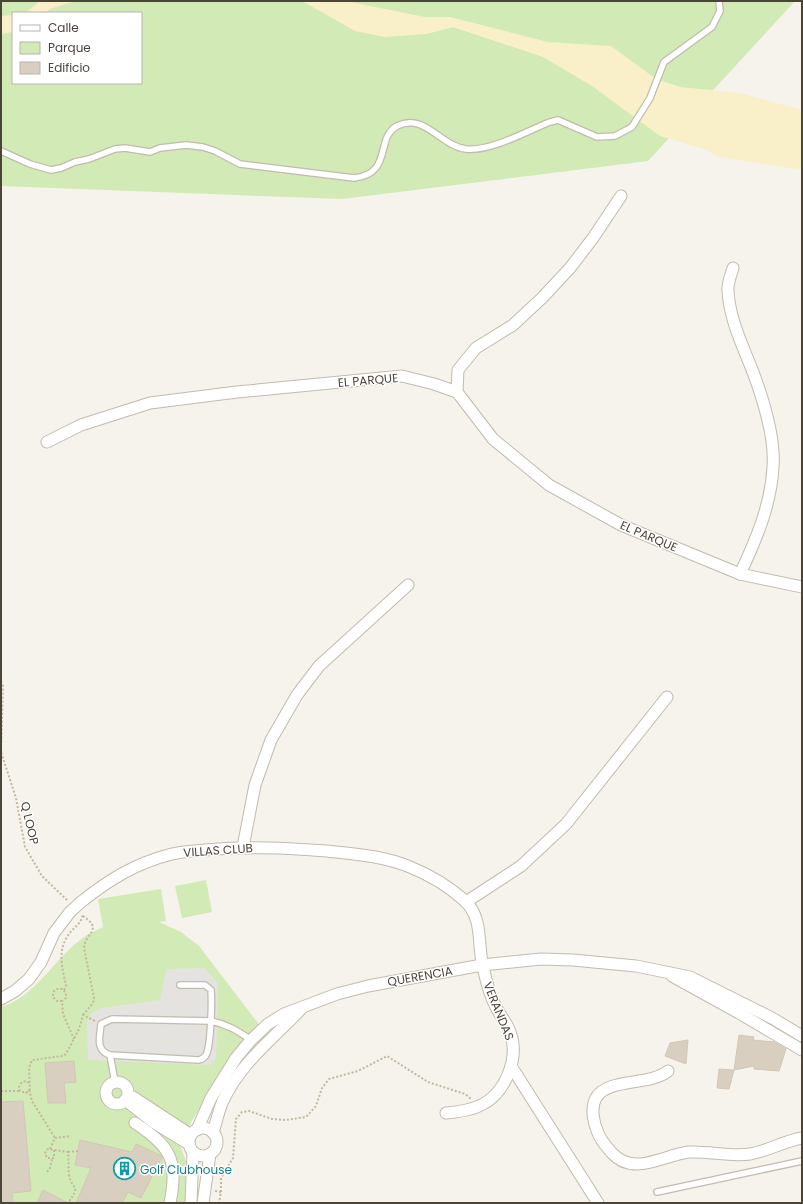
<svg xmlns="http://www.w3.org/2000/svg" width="803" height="1204" viewBox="0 0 803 1204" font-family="Poppins,sans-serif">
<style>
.green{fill:#d2eab5;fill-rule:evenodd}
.sand{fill:#f9efc9}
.parking{fill:#e5e3e0}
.building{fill:#d8cfc1;stroke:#d3c7b4}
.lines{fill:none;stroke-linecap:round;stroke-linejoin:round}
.service-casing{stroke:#c2bbae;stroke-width:8}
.minor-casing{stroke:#c2bbae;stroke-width:13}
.path{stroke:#c4b79f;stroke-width:2;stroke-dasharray:2 2;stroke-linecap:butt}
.service{stroke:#fff;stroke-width:5.5}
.minor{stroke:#fff;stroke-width:11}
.minor-bridge-casing{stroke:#c2bbae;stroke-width:13;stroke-linecap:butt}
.minor-bridge{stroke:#fff;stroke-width:11}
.labels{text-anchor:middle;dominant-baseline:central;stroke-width:3;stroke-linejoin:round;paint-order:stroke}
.street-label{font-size:12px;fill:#4b4439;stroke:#fff}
.culture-label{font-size:12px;fill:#0d838f;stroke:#fff;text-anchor:start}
</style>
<rect width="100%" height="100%" fill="#f6f3ec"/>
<!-- green -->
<g class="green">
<path d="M1 1H795L648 161 342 199 1 186ZM13 13H141V83H13Z"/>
<polygon points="206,880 212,912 182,918 175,886"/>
<path d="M161 889 166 921 159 922 181 932 199 946 261 1027 238 1050 191 1122 181 1148 187 1164 186 1203H1V1007C37 996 54 958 84 937 89 933 97 930 103 927L98 899Z"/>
</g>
<!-- sand -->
<g class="sand">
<polygon points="40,1 75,1 50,9 45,13 25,13"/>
<polygon points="302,1 345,1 425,17 450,17 548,42 611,46 656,79 681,87 740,93 802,110 802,170 719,157 704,149 660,136 592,86 543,57 453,27 427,34 384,37 355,31"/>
<polygon points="13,15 13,32 1,34 1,16"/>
</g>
<!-- parking -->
<polygon class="parking" points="204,968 218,982 216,1059 210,1065 88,1060 87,1022 92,1013 101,1008 160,1000 166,969"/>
<!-- building -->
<g class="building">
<polygon points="739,1035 754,1037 753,1040 774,1042 786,1049 779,1071 754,1069 754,1066 734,1070"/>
<polygon points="688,1040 686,1064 665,1056 670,1043"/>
<polygon points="74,1061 76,1082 64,1083 66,1103 48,1103 45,1063"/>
<polygon points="719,1069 734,1070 729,1089 717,1088"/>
<polygon points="23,1101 31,1191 12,1193 13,1203 1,1203 1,1102"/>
<polygon points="80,1140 132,1152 136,1144 160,1155 162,1157 141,1198 128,1192 122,1203 76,1203 91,1168 75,1165"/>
<polygon points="43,1190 68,1203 37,1203"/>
</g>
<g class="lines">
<defs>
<g id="service">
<path d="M1 151 30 164 51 170 61 168 75 162 89 159 115 149 125 148 150 152 160 148 186 145 203 147 215 151 240 164 354 178C393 174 375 138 397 126 424 112 440 146 466 149 490 152 527 131 550 122L558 120 597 137 615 136 632 127 650 98 664 62 712 27 720 11 719 1"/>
<path d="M180 985H205L211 990C212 1001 211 1046 206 1055 205 1057 202 1059 199 1060L110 1055C95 1051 100 1036 101 1024L112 1019 211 1021C227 1024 238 1031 251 1040"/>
<polyline points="110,1055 115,1082"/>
<polyline points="657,1192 802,1161"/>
</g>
<g id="minor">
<path d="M733 268C731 275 727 284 728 291 730 326 749 357 759 389 767 413 775 442 773 467 771 505 756 540 740 574"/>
<polyline points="457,392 458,370 476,348 513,325 542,298 570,268 593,238 621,196"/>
<polyline points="47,442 81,425 150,403 237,392 402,376 434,384 457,392 493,439 549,485 621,525 740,574 802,587"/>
<polyline points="243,847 255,785 271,740 297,695 319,666 408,585"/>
<path d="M81 902C110 879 136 863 172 854 183 851 195 851 206 850 247 846 286 848 327 851 355 854 384 856 410 867 430 875 448 886 464 900 484 918 477 944 483 967 486 980 489 994 495 1005 499 1015 507 1022 510 1032 520 1058 505 1095 479 1106 469 1111 457 1112 446 1113"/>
<polyline points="466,902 521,866 566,824 667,697"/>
<polyline points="672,976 739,1013 802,1050"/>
<polyline points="1,999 15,991 29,979 41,962 54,933 70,912"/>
<polyline points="511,1066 598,1203"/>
<path d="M668 1071C650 1086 606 1078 596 1098 590 1108 594 1124 598 1133 601 1141 607 1147 612 1153 634 1177 663 1155 689 1152 710 1151 730 1157 750 1154 768 1151 784 1141 802 1138"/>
<circle cx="117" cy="1093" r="11"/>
<polyline points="133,1097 191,1135"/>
<polyline points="125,1100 153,1122 189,1144"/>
<path d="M135 1123C170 1146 179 1160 170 1203"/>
<circle cx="203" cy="1142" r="14"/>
<polyline points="197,1130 211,1098 236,1058 251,1040 268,1024 284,1014 337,994 368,986 482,965 541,959 573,960 636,966 690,977 772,1018 802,1036"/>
<path d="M213 1133C216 1123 218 1113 222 1103 239 1064 273 1039 301 1009"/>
<polyline points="191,1203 193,1152"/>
<polyline points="203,1203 210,1154"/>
</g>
</defs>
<!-- service casing -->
<use href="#service" class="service-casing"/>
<!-- minor casing -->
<use href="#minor" class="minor-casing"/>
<!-- path -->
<g class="path">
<polyline points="1,681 3,686 1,752 16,798 25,847 42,876 68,901"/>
<path d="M64 990 66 986C63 970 57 953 67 937 72 928 80 926 83 915"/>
<polyline points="62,1001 57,1001 53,997 53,992 57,989 62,989 66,993 66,998 62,1001 63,1014 74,1039"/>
<path d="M83 1015 93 1003 94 998 84 948C85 933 104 930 83 916"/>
<polyline points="29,1083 26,1081 22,1082 19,1087 20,1091 26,1093 30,1089 29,1068 32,1060 63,1056 66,1054 79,1029 83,1015 95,1021"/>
<polyline points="29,1090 32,1101 55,1138"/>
<polyline points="1,1091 20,1091"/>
<polyline points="50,1149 55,1138 71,1136"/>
<path d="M54 1150V1158H47L45 1153 48 1149 68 1152C69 1160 68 1167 69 1175 72 1191 82 1184 68 1203"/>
<polyline points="68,1152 78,1151"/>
<polyline points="47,1172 50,1168 52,1159"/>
<polyline points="215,1191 221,1192 219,1203"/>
<polyline points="221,1192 221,1178 233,1158 236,1119 242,1112 249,1111 272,1119 286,1120 306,1117 316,1106 322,1088 329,1079 358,1071 387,1056 428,1082 465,1094 471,1099"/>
</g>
<!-- service -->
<use href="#service" class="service"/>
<!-- minor -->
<use href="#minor" class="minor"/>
<defs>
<polyline id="minor-bridge" points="70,912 81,902"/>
</defs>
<!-- minor-bridge casing -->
<use href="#minor-bridge" class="minor-bridge-casing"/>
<!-- minor-bridge -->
<use href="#minor-bridge" class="minor-bridge"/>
</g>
<!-- icons -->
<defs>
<symbol id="building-ring" viewBox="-11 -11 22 22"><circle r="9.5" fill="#fff" stroke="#0f9aa8" stroke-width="1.5"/><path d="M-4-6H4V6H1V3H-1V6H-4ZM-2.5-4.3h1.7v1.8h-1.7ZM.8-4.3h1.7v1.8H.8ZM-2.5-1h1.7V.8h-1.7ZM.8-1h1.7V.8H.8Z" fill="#0f9aa8"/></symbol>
</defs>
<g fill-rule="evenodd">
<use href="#building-ring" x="112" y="1156" width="25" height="25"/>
</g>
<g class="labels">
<!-- street labels -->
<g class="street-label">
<text transform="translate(368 380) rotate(-5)">EL PARQUE</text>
<text transform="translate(649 536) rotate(23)">EL PARQUE</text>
<text transform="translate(30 823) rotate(77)">Q LOOP</text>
<text transform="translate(218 850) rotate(-4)">VILLAS CLUB</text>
<text transform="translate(420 976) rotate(-10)">QUERENCIA</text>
<text transform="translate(499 1011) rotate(68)">VERANDAS</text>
</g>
<!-- culture labels -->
<g class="culture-label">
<text x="140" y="1169">Golf Clubhouse</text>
</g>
</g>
<!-- border -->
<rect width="803" height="1204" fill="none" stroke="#4b4439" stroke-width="4"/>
<!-- legend -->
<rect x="12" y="12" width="130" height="72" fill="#ffffff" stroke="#b7b4b0"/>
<rect x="20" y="25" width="20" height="6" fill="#ffffff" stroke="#b7b4b0"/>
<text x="48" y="32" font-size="12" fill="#4b4439">Calle</text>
<rect x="20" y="42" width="20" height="12" fill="#d2eab5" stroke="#b7b4b0"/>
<text x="48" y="52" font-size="12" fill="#4b4439">Parque</text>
<rect x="20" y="62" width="20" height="12" fill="#d8cfc1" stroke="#b7b4b0"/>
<text x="48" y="72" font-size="12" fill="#4b4439">Edificio</text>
</svg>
